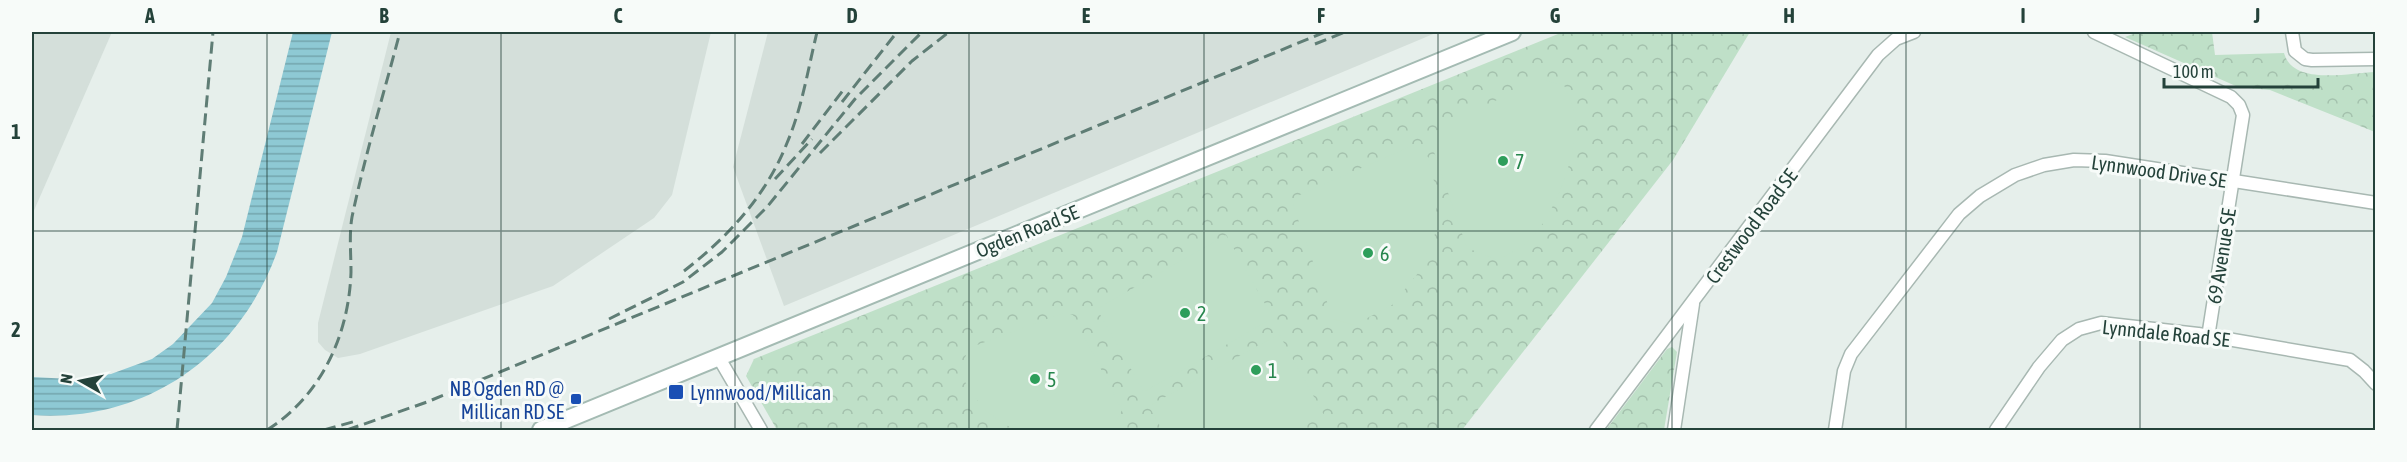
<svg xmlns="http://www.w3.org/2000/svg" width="2407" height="462" viewBox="0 0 2407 462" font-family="'Asap Condensed',sans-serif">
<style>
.built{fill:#d4dfda}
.park{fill:url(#park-crowns)}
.pitch{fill:#bfe0c8}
.water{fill:url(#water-rules)}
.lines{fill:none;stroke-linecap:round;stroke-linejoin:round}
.street-casing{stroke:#a8b8b2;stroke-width:15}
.secondary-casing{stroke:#a4bbb3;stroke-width:20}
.street{stroke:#fff;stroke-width:12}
.secondary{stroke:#fff;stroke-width:16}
.rail{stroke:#5f7d75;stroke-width:3;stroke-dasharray:12 6;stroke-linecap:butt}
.grid{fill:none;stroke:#24423a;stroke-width:1.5;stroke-opacity:0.55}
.leisure-dot{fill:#2e9e5b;stroke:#f7fbf9;stroke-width:2}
.transit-dot{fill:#1a4fb4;stroke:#f7fbf9;stroke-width:2}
.labels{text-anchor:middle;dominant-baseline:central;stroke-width:6;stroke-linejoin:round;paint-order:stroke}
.leisure-label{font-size:20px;fill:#27864d;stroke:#f7fbf9;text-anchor:start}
.street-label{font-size:20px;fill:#24423a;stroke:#f7fbf9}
.transit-label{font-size:20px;fill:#164399;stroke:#f7fbf9;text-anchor:end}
.neatline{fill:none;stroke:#24423a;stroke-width:2}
.grid-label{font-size:20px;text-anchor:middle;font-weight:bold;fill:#24423a}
</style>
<defs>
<pattern id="park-crowns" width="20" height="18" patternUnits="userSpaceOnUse" patternTransform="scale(1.5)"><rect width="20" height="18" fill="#bfe0c8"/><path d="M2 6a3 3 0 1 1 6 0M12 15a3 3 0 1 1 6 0" fill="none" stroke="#a4c1ad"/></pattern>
<pattern id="water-rules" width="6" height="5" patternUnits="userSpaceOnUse" patternTransform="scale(1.5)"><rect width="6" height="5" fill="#8ec9d4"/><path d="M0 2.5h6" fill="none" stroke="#74a5ad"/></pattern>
</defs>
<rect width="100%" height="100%" fill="#e6efeb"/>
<!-- built -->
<g class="built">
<polygon points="32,32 112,32 32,215"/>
<polygon points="391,32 711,32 672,195 654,218 553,286 360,354 338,358 325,350 318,342 318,323"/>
<polygon points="768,32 1438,32 784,306 733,167"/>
</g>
<!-- park -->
<g class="park">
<polygon points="1563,32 1750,32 1673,160 1462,430 777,430 746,376 754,359"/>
<path d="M2138 32H2212L2215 55 2284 53C2293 86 2349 73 2375 72V132L2270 90 2238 87 2125 37Z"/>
<polygon points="1672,347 1677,352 1664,430 1606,430 1667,349"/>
</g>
<!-- pitch -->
<g class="pitch">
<path d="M1539 79 1564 85C1567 93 1572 102 1574 111 1582 146 1554 220 1526 243 1518 250 1507 255 1498 260L1467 248 1431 143 1433 132Z"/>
<polygon points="1414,145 1428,157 1437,193 1435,234 1419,272 1392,305 1354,325 1333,319 1293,205 1295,197"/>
<polygon points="1226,235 1273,318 1144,392 1097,309"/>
<polygon points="1063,313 1073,315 1122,410 1112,430 1020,430 1005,425 984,409 968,388 960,370 969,348"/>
<polygon points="1279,334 1324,415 1297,430 1162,430 1149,406"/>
</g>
<!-- water -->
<path class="water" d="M293 32H332L277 252C239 357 145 423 32 415V377L71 379 111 374 152 359 173 344 212 303 226 277 242 237Z"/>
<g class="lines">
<defs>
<g id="street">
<polyline points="2094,32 2231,97 2239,105 2243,115 2208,337"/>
<polyline points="2292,32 2295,51 2305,59 2312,60 2376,59"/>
<polyline points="719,358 761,430"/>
<polyline points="1596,430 1878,55 1896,39 1914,32"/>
<polyline points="1674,430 1693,304"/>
<polyline points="1835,430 1844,371 1851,354 1959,214 1980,196 2015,175 2044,165 2074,160 2105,161 2376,203"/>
<polyline points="1996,430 2039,367 2062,340 2079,329 2101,323 2198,334 2350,360 2364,371 2376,384"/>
</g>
<polyline id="secondary" points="541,430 1512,32"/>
</defs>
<!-- street casing -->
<use href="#street" class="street-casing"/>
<!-- secondary casing -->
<use href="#secondary" class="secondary-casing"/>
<!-- street -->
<use href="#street" class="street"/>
<!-- secondary -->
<use href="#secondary" class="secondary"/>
<!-- rail -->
<g class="rail">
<polyline points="1315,44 1345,32"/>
<polyline points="842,102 897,32"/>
<polyline points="802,144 844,89"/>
<polyline points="820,153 912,61 949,32"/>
<polyline points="775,179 812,139"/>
<path d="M684 271C728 237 766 196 787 143 802 108 808 69 817 32"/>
<polyline points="609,319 683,282 722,252 767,207 855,99 922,32"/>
<polyline points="177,430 213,32"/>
<path d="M267 430C321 396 349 335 351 272 351 253 349 235 352 217 365 155 384 93 400 32"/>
<polyline points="324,430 356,421"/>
<polyline points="347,430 427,402 1325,32"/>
</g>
</g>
<!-- grid -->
<path class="grid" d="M267 32V430M501 32V430M735 32V430M969 32V430M1204 32V430M1438 32V430M1672 32V430M1906 32V430M2140 32V430M32 231H2376"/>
<!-- markers -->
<g class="leisure-dot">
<circle cx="1503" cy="161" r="6"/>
<circle cx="1368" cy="253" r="6"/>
<circle cx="1185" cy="313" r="6"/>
<circle cx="1256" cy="370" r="6"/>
<circle cx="1035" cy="379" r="6"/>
</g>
<g class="transit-dot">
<rect x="668" y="384" width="16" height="16" rx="3"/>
<rect x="570" y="393" width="12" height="12" rx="3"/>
</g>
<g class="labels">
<!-- leisure labels -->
<g class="leisure-label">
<text x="1515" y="161">7</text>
<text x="1380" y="253">6</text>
<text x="1197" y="313">2</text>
<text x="1268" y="370">1</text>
<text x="1047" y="379">5</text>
</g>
<!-- street labels -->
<g class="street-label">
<text transform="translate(2159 171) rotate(8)">Lynnwood Drive SE</text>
<text transform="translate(1751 226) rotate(-53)">Crestwood Road SE</text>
<text transform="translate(1027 231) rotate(-22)">Ogden Road SE</text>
<text transform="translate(2221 256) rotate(-81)">69 Avenue SE</text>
<text transform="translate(2166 333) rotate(6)">Lynndale Road SE</text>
</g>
<!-- transit labels -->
<g class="transit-label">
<text x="564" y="388">NB Ogden RD @<tspan x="564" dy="23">Millican RD SE</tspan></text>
<text x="690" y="392" text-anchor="start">Lynnwood/Millican</text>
</g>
</g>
<!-- border -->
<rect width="2407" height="462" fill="none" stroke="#f7fbf9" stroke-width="66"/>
<!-- north arrow -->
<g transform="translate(81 381) rotate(279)" stroke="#f7fbf9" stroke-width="4.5" paint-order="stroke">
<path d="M0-4.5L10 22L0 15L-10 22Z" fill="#24423a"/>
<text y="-9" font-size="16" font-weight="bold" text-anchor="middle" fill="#24423a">N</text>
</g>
<!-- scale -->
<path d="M2164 78v9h154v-9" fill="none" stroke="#24423a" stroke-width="3"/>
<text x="2173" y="78" font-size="18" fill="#24423a" stroke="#f7fbf9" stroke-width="4.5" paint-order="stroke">100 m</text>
<rect x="33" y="33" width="2341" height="396" class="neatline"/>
<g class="grid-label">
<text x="150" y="23">A</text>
<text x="384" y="23">B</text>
<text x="618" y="23">C</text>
<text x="852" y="23">D</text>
<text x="1086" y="23">E</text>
<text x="1321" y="23">F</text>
<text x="1555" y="23">G</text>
<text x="1789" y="23">H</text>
<text x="2023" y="23">I</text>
<text x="2257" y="23">J</text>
<text x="16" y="139">1</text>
<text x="16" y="337">2</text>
</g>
</svg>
